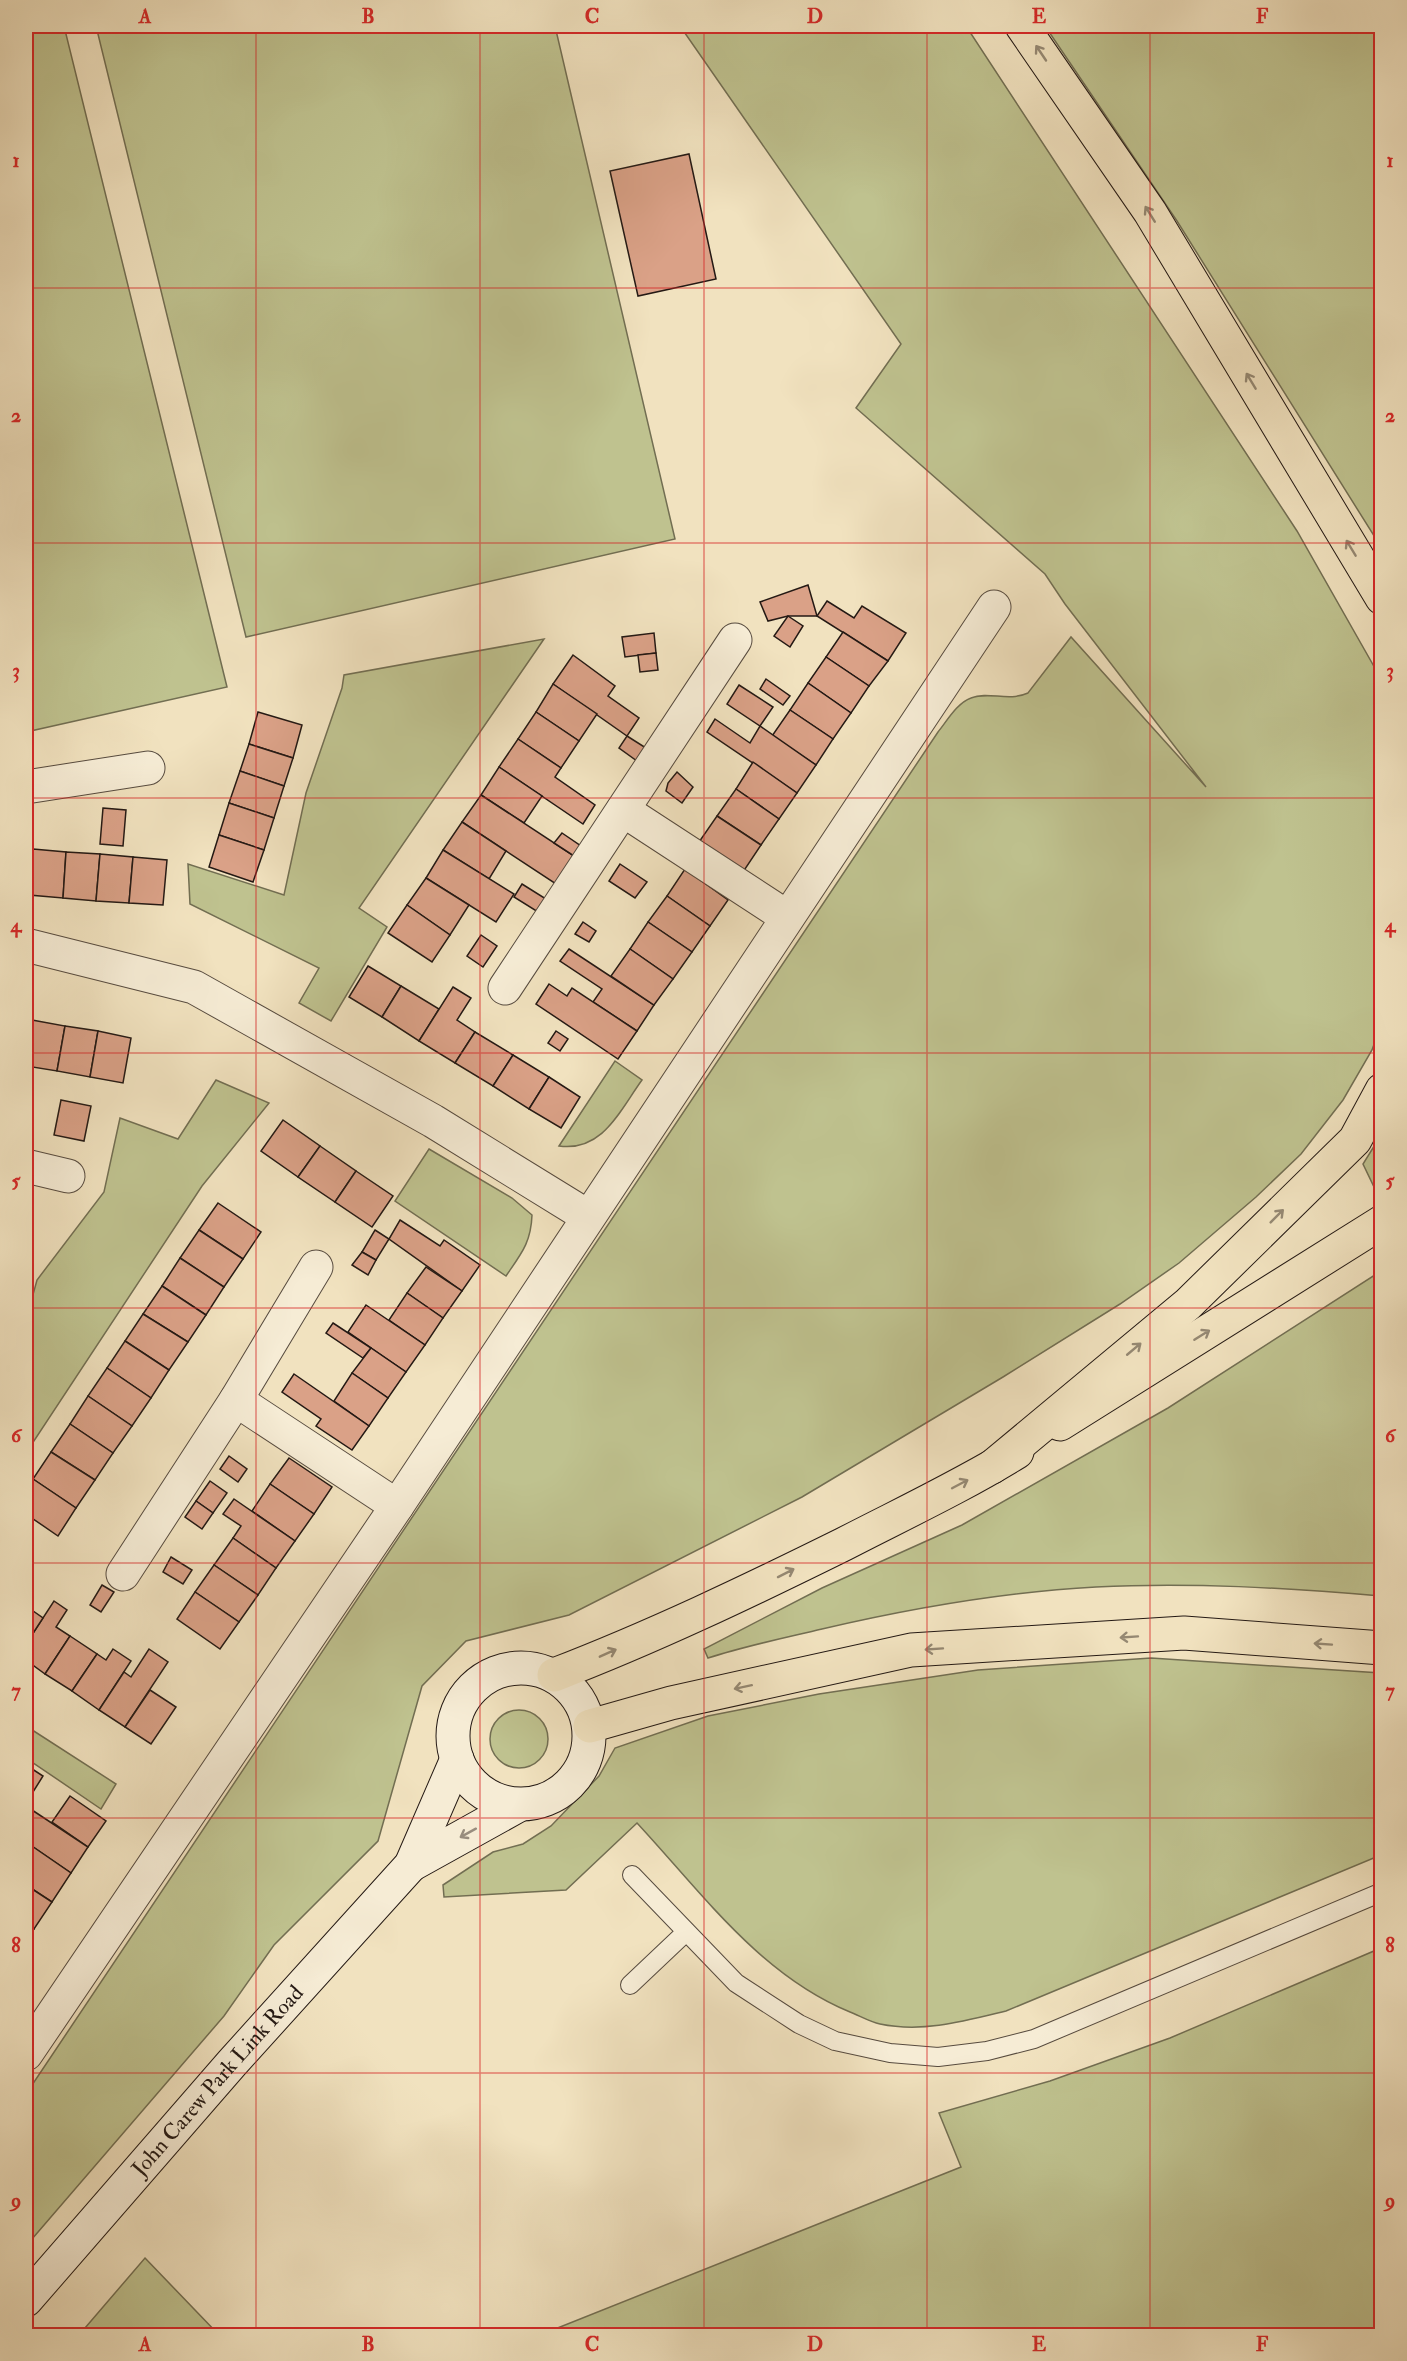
<svg xmlns="http://www.w3.org/2000/svg" width="1407" height="2361" viewBox="0 0 1407 2361" font-family="'IM FELL Double Pica',serif">
<style>
.green{fill:#bfc28f;stroke:#726e52;stroke-width:1.5}
.building{fill:#daa187;stroke:#241914;stroke-width:1.5}
.lines{fill:none;stroke-linecap:round;stroke-linejoin:round}
.service-casing{stroke:#574b3f;stroke-width:20}
.minor-casing{stroke:#574b3f;stroke-width:35}
.secondary-casing{stroke:#241914;stroke-width:35}
.trunk-casing{stroke:#241914;stroke-width:35}
.motorway-casing{stroke:#241914;stroke-width:35}
.service{stroke:#f6ecd5;stroke-width:18}
.minor{stroke:#f6ecd5;stroke-width:33}
.secondary{stroke:#f6ecd5;stroke-width:33}
.trunk{stroke:#f1e2bf;stroke-width:33}
.motorway{stroke:#f1e2bf;stroke-width:33}
.oneway{stroke:#958872}
.oneway2{stroke:#988d7e}
.grid{fill:none;stroke:#d62828;stroke-width:1.5;stroke-opacity:0.55}
.labels{text-anchor:middle;dominant-baseline:central;stroke-width:4.5;stroke-linejoin:round;paint-order:stroke}
.street-label{font-size:22px;fill:#241914;stroke:#f6ecd5}
.neatline{fill:none;stroke:#d62828;stroke-width:2}
.grid-label{font-size:20px;text-anchor:middle;font-weight:bold;fill:#d62828}
</style>
<rect width="100%" height="100%" fill="#f1e2bf"/>
<filter id="stains"><feTurbulence type="fractalNoise" baseFrequency=".00333" numOctaves="4"/><feColorMatrix values="0 0 0 0 .2 0 0 0 0 .09 0 0 0 0 .02 0 0 0 .5 -.17"/></filter>
<radialGradient id="worn" r=".72"><stop offset=".6" stop-color="#630" stop-opacity="0"/><stop offset="1" stop-color="#630" stop-opacity=".3"/></radialGradient>
<!-- green -->
<g class="green">
<polygon points="26,26 64,26 227,687 26,732"/>
<polygon points="96,26 555,26 675,539 246,637"/>
<path d="M680 26H966L1297 531 1376 670 1382 688 1381 1025 1372 1050 1343 1100 1301 1154 1256 1197 1179 1263 1120 1304 1003 1377 802 1497 569 1615 466 1641 422 1686 378 1841 274 1945 224 2016 26 2246V2094L938 732C947 721 957 703 971 698 989 691 1008 702 1028 693L1071 637 1206 787 1065 604 1045 574 856 408 901 344Z"/>
<polygon points="1045,26 1381,26 1381,547 1177,221"/>
<polygon points="544,639 359,908 387,927 331,1021 299,1003 319,968 190,904 188,864 284,895 306,793 342,688 344,675"/>
<path d="M615 1061 642 1080C620 1110 603 1152 559 1146Z"/>
<polygon points="216,1080 269,1103 202,1186 26,1453 26,1320 37,1280 104,1192 120,1118 178,1139"/>
<polygon points="1381,1135 1381,1184 1375,1189 1363,1164"/>
<path d="M429 1149 512 1198 532 1215C531 1243 521 1254 506 1276L395 1201Z"/>
<path d="M1381 1271V1596C1287 1588 1191 1582 1096 1587 1003 1592 912 1608 822 1629 784 1638 745 1646 708 1658L704 1649 822 1588 962 1525 1168 1408Z"/>
<path d="M1151 1658 1381 1673V1855L1006 2011C965 2021 923 2033 880 2024 870 2022 860 2016 850 2012 760 1975 702 1893 637 1823L566 1890 444 1897 443 1885 493 1852 523 1844 551 1826 599 1776 615 1748 708 1716 819 1694 978 1670Z"/>
<circle cx="519" cy="1739" r="29"/>
<polygon points="26,1726 116,1784 101,1809 26,1758"/>
<polygon points="1381,1948 1381,2335 540,2335 961,2167 939,2113 1050,2081 1170,2038"/>
<polygon points="145,2258 219,2335 79,2335"/>
</g>
<!-- building -->
<g class="building">
<polygon points="689,154 716,279 638,296 610,171"/>
<polygon points="808,585 817,616 788,616 768,621 760,602"/>
<polygon points="827,601 854,618 862,606 906,633 888,661 817,616"/>
<polygon points="788,616 803,626 790,647 774,636"/>
<polygon points="843,632 888,661 869,686 826,657"/>
<polygon points="654,633 656,653 625,657 622,637"/>
<polygon points="656,653 658,670 640,672 638,655"/>
<polygon points="573,655 615,686 608,696 639,718 627,736 553,684"/>
<polygon points="826,657 869,686 851,713 808,683"/>
<polygon points="766,679 790,696 783,705 760,689"/>
<polygon points="808,683 851,713 833,739 790,710"/>
<polygon points="553,684 597,714 579,741 536,712"/>
<polygon points="739,685 773,707 760,726 727,704"/>
<polygon points="790,710 833,739 816,765 772,736"/>
<polygon points="258,712 302,725 293,758 249,744"/>
<polygon points="536,712 579,741 561,768 518,739"/>
<polygon points="715,719 750,743 760,726 816,765 797,793 707,732"/>
<polygon points="627,736 646,748 637,761 619,748"/>
<polygon points="518,739 561,768 555,777 595,805 583,824 499,767"/>
<polygon points="249,744 293,758 284,786 240,771"/>
<polygon points="753,762 797,793 779,819 736,789"/>
<polygon points="499,767 542,796 524,823 481,795"/>
<polygon points="240,771 284,786 274,818 229,803"/>
<polygon points="677,772 693,787 682,803 666,791 668,783"/>
<polygon points="736,789 779,819 761,845 717,816"/>
<polygon points="481,795 574,856 556,884 462,822"/>
<polygon points="229,803 274,818 264,850 219,835"/>
<polygon points="103,808 126,810 123,846 100,844"/>
<polygon points="717,816 761,845 743,872 699,842"/>
<polygon points="462,822 506,851 489,879 443,850"/>
<polygon points="562,833 581,846 574,856 554,843"/>
<polygon points="219,835 264,850 253,882 209,867"/>
<polygon points="33,849 66,852 63,898 29,895"/>
<polygon points="443,850 514,894 496,922 426,878"/>
<polygon points="66,852 100,854 96,901 63,898"/>
<polygon points="100,854 133,857 129,903 96,901"/>
<polygon points="133,857 167,860 163,905 129,903"/>
<polygon points="620,864 647,882 635,898 609,881"/>
<polygon points="685,869 728,900 710,926 667,896"/>
<polygon points="426,878 469,905 450,935 407,905"/>
<polygon points="522,884 546,899 538,912 514,897"/>
<polygon points="667,896 710,926 692,952 648,922"/>
<polygon points="407,905 450,935 432,962 388,933"/>
<polygon points="583,922 596,931 589,942 575,934"/>
<polygon points="648,922 692,952 673,979 630,949"/>
<polygon points="481,935 497,946 483,967 467,956"/>
<polygon points="569,949 654,1005 637,1031 593,1002 602,989 560,961"/>
<polygon points="630,949 673,979 654,1005 611,976"/>
<polygon points="368,966 401,986 382,1017 349,997"/>
<polygon points="549,984 567,996 572,988 637,1031 618,1059 536,1004"/>
<polygon points="401,986 439,1009 419,1041 382,1017"/>
<polygon points="453,987 471,998 457,1020 475,1032 455,1063 419,1041"/>
<polygon points="32,1020 65,1026 57,1071 26,1066"/>
<polygon points="65,1026 98,1031 90,1077 57,1071"/>
<polygon points="98,1031 131,1038 123,1083 90,1077"/>
<polygon points="556,1031 568,1039 560,1051 548,1043"/>
<polygon points="475,1032 513,1055 493,1086 455,1063"/>
<polygon points="513,1055 549,1077 529,1109 493,1086"/>
<polygon points="549,1077 580,1097 561,1128 529,1109"/>
<polygon points="61,1100 91,1106 84,1141 54,1135"/>
<polygon points="283,1120 320,1146 298,1177 261,1151"/>
<polygon points="320,1146 356,1171 335,1202 298,1177"/>
<polygon points="356,1171 393,1196 372,1227 335,1202"/>
<polygon points="218,1203 261,1232 243,1259 199,1230"/>
<polygon points="400,1220 440,1246 444,1240 480,1265 462,1291 389,1239"/>
<polygon points="199,1230 243,1259 224,1287 180,1258"/>
<polygon points="375,1230 389,1239 376,1260 362,1252"/>
<polygon points="362,1252 376,1260 368,1275 352,1265"/>
<polygon points="180,1258 224,1287 206,1315 162,1286"/>
<polygon points="426,1267 462,1291 443,1318 407,1293"/>
<polygon points="162,1286 206,1315 188,1342 143,1314"/>
<polygon points="407,1293 443,1318 425,1345 389,1320"/>
<polygon points="366,1305 425,1345 406,1372 348,1332"/>
<polygon points="143,1314 188,1342 169,1370 125,1341"/>
<polygon points="333,1323 371,1348 363,1358 326,1333"/>
<polygon points="125,1341 169,1370 151,1398 107,1368"/>
<polygon points="371,1348 406,1372 388,1398 352,1373"/>
<polygon points="107,1368 151,1398 132,1426 88,1396"/>
<polygon points="352,1373 388,1398 369,1426 334,1401"/>
<polygon points="294,1374 369,1426 352,1450 316,1426 321,1419 282,1392"/>
<polygon points="88,1396 132,1426 113,1453 70,1424"/>
<polygon points="70,1424 113,1453 95,1480 51,1452"/>
<polygon points="51,1452 95,1480 76,1508 33,1479"/>
<polygon points="229,1456 247,1469 238,1482 220,1469"/>
<polygon points="289,1458 332,1487 314,1514 270,1484"/>
<polygon points="33,1479 76,1508 58,1536 26,1514 26,1490"/>
<polygon points="210,1481 227,1493 213,1513 196,1501"/>
<polygon points="270,1484 314,1514 295,1541 252,1511"/>
<polygon points="234,1499 295,1541 276,1568 233,1538 241,1526 223,1514"/>
<polygon points="196,1501 213,1513 202,1529 185,1517"/>
<polygon points="233,1538 276,1568 258,1595 214,1565"/>
<polygon points="171,1557 192,1570 183,1584 163,1572"/>
<polygon points="214,1565 258,1595 239,1622 195,1592"/>
<polygon points="102,1585 114,1592 101,1612 90,1605"/>
<polygon points="195,1592 239,1622 220,1649 177,1619"/>
<polygon points="54,1601 67,1610 56,1627 70,1636 45,1674 26,1660 26,1644"/>
<polygon points="26,1606 43,1618 26,1644"/>
<polygon points="70,1636 97,1654 72,1691 45,1674"/>
<polygon points="113,1649 131,1661 99,1710 72,1691 97,1654 106,1660"/>
<polygon points="149,1649 168,1662 125,1727 99,1710 124,1672 131,1677"/>
<polygon points="150,1690 176,1707 151,1744 125,1727"/>
<polygon points="26,1765 43,1776 28,1800 26,1798"/>
<polygon points="70,1796 106,1821 88,1847 52,1822"/>
<polygon points="32,1810 88,1847 71,1873 26,1842 26,1819"/>
<polygon points="26,1842 71,1873 52,1902 26,1885"/>
<polygon points="26,1885 52,1902 34,1929 26,1923"/>
<polygon points="26,1923 34,1929 26,1941"/>
</g>
<g class="lines">
<defs>
<g id="service">
<polyline points="632,1875 736,1983 799,2024 835,2041 890,2053 938,2057 987,2051 1034,2039 1382,1892"/>
<polyline points="630,1985 686,1932"/>
</g>
<g id="minor">
<polyline points="26,787 148,768"/>
<polyline points="623,810 787,917"/>
<polyline points="26,945 194,987 433,1121 587,1216"/>
<polyline points="505,988 735,640"/>
<polyline points="26,1166 68,1176"/>
<polyline points="236,1400 397,1506"/>
<polyline points="123,1574 236,1400 316,1267"/>
<polyline points="26,2054 397,1506 994,607"/>
</g>
<g id="secondary">
<circle cx="521" cy="1736" r="68"/>
<polyline points="411,1865 519,1805"/>
<path id="s1" d="M26 2300 232 2063 411 1865 457 1759"/>
</g>
<g id="trunk">
<polyline points="1060,1424 1382,1222"/>
<path d="M554 1675C653 1637 749 1591 844 1544 902 1514 962 1486 1017 1452"/>
<polyline points="590,1726 671,1703 911,1650 1184,1633 1382,1648"/>
</g>
<g id="motorway">
<polyline points="1022,26 1150,212 1382,598"/>
<polyline points="992,1467 1188,1304 1355,1140 1382,1090"/>
</g>
</defs>
<!-- service casing -->
<use href="#service" class="service-casing"/>
<!-- minor casing -->
<use href="#minor" class="minor-casing"/>
<!-- secondary casing -->
<use href="#secondary" class="secondary-casing"/>
<!-- trunk casing -->
<use href="#trunk" class="trunk-casing"/>
<!-- motorway casing -->
<use href="#motorway" class="motorway-casing"/>
<!-- service -->
<use href="#service" class="service"/>
<!-- minor -->
<use href="#minor" class="minor"/>
<!-- secondary -->
<use href="#secondary" class="secondary"/>
<!-- trunk -->
<use href="#trunk" class="trunk"/>
<!-- motorway -->
<use href="#motorway" class="motorway"/>
</g>
<!-- one-way arrows -->
<defs><path id="oneway-shaft" d="M-6 0H5M1.5-3L5.5 0L1.5 3" fill="none" stroke-width="1.6" stroke-linecap="round" stroke-linejoin="round" transform="scale(1.5)"/></defs>
<g class="oneway">
<use href="#oneway-shaft" transform="translate(1041 53) rotate(-124)"/>
<use href="#oneway-shaft" transform="translate(1150 214) rotate(-122)"/>
<use href="#oneway-shaft" transform="translate(1251 381) rotate(-121)"/>
<use href="#oneway-shaft" transform="translate(1351 548) rotate(-121)"/>
<use href="#oneway-shaft" transform="translate(1277 1216) rotate(-45)"/>
<use href="#oneway-shaft" transform="translate(1202 1335) rotate(-32)"/>
<use href="#oneway-shaft" transform="translate(1134 1349) rotate(-40)"/>
<use href="#oneway-shaft" transform="translate(960 1484) rotate(-28)"/>
<use href="#oneway-shaft" transform="translate(786 1573) rotate(-27)"/>
<use href="#oneway-shaft" transform="translate(1129 1637) rotate(176)"/>
<use href="#oneway-shaft" transform="translate(1323 1644) rotate(-176)"/>
<use href="#oneway-shaft" transform="translate(934 1649) rotate(176)"/>
<use href="#oneway-shaft" transform="translate(608 1653) rotate(-24)"/>
<use href="#oneway-shaft" transform="translate(743 1687) rotate(168)"/>
</g>
<use class="oneway2" href="#oneway-shaft" transform="translate(468 1833) rotate(151)"/>
<!-- grid -->
<path class="grid" d="M256 26V2336M480 26V2336M704 26V2336M927 26V2336M1150 26V2336M26 288H1382M26 543H1382M26 798H1382M26 1053H1382M26 1308H1382M26 1563H1382M26 1818H1382M26 2073H1382"/>
<g class="labels">
<!-- street labels -->
<g class="street-label">
<text stroke="none"><textPath href="#s1" startOffset="291">John Carew Park Link Road</textPath></text>
</g>
</g>
<!-- margin -->
<rect width="1407" height="2361" fill="none" stroke="#f1e2bf" stroke-width="66"/>
<rect x="33" y="33" width="1341" height="2295" class="neatline"/>
<g class="grid-label">
<text x="145" y="23">A</text>
<text x="368" y="23">B</text>
<text x="592" y="23">C</text>
<text x="815" y="23">D</text>
<text x="1039" y="23">E</text>
<text x="1262" y="23">F</text>
<text x="16" y="167">1</text>
<text x="1390" y="167">1</text>
<text x="16" y="422">2</text>
<text x="1390" y="422">2</text>
<text x="16" y="677">3</text>
<text x="1390" y="677">3</text>
<text x="16" y="932">4</text>
<text x="1390" y="932">4</text>
<text x="16" y="1187">5</text>
<text x="1390" y="1187">5</text>
<text x="16" y="1442">6</text>
<text x="1390" y="1442">6</text>
<text x="16" y="1697">7</text>
<text x="1390" y="1697">7</text>
<text x="16" y="1952">8</text>
<text x="1390" y="1952">8</text>
<text x="16" y="2207">9</text>
<text x="1390" y="2207">9</text>
<text x="145" y="2351">A</text>
<text x="368" y="2351">B</text>
<text x="592" y="2351">C</text>
<text x="815" y="2351">D</text>
<text x="1039" y="2351">E</text>
<text x="1262" y="2351">F</text>
</g>
<rect width="100%" height="100%" filter="url(#stains)"/>
<rect width="100%" height="100%" fill="url(#worn)"/>
</svg>
